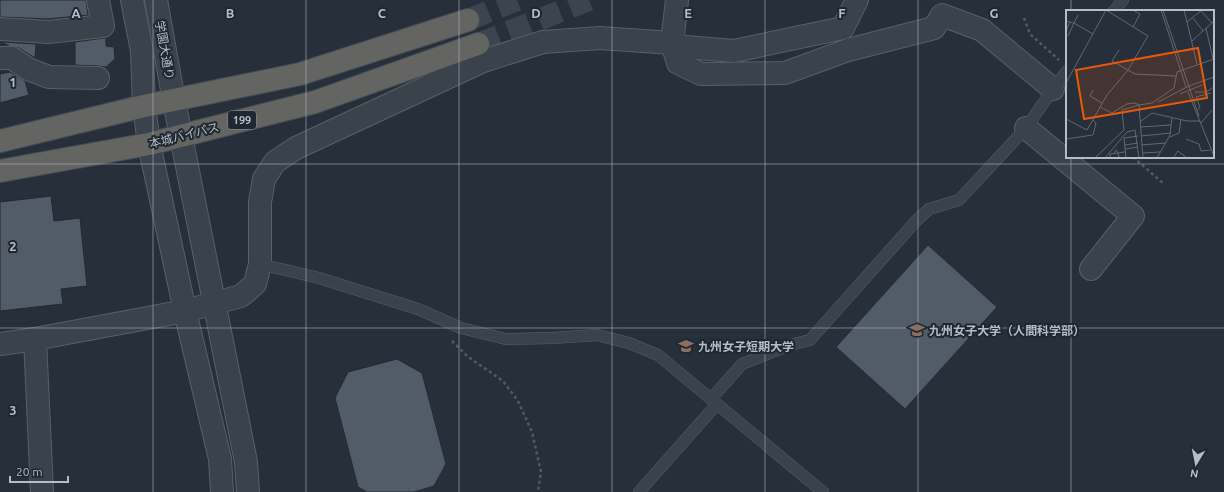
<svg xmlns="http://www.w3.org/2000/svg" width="1224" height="492" viewBox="0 0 1224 492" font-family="Ubuntu,'Noto Sans JP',sans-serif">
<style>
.building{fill:#525b68;stroke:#212932}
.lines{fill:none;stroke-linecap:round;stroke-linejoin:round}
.trunk-tunnel{stroke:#3c454f;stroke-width:22;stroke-dasharray:22 11;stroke-linecap:butt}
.service-casing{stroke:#586069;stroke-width:12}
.minor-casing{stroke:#586069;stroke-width:24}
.tertiary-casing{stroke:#586069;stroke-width:24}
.trunk-casing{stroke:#454d56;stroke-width:24}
.path{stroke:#4e5e5f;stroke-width:2.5;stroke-dasharray:3 3;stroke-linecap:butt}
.service{stroke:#3a424b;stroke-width:11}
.minor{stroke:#3a424b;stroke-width:22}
.tertiary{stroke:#3a424b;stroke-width:22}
.trunk{stroke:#646462;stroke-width:22}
.grid{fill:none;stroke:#b6bdc6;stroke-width:1;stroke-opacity:0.55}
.labels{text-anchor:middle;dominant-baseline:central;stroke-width:4;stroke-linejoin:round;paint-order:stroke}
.shield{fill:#1f2730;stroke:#899099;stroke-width:1}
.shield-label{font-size:11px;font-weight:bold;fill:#b6bdc6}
.street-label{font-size:12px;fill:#b6bdc6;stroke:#1f2730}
.poi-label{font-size:12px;font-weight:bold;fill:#b6bdc6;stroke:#1f2730;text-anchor:start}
.inset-road{fill:none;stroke:#606872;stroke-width:1}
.view{fill:#e8590c;fill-opacity:0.15;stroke:#e8590c;stroke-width:2}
.inset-edge{fill:none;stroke:#b6bdc6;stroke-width:2}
.grid-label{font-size:13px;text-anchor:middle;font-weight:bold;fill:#b6bdc6;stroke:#1f2730;stroke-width:4;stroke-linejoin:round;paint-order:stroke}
</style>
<rect width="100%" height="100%" fill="#27303a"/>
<!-- building -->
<g class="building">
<polygon points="0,0 86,0 88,15 48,19 0,17"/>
<polygon points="104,38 106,38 106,46 114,47 115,59 106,67 98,66 75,65 75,42"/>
<polygon points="2,42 36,44 35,58 19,48 9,46"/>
<polygon points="10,72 25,81 29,95 0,103 0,74"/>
<polygon points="51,196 54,221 80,218 87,286 61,289 63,304 0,311 0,202"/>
<polygon points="928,245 997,307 905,409 836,347"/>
<polygon points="397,359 422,373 446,464 434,486 414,492 367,492 358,487 335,398 348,372"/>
</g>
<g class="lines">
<!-- trunk-tunnel -->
<g class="trunk-tunnel">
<polyline points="468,20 517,0"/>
<polyline points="478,44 589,0"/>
</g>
<defs>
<g id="service">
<polyline points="1114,11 1123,0"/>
<polyline points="260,264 319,278 418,309 461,328 506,339 552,338 597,335 629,343 658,355 823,492"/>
<polyline points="711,399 742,364 790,345 810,340 916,221 929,209 959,200 1026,128 1053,89 1067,71"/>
<polyline points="639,492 717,404"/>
</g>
<g id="minor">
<polyline points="857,0 843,28 734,51 685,47 672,43 678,63 701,74 785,73 848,50 934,28 942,15 982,30 1053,89"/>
<polyline points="0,29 48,32 103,26 98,0"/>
<polyline points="0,58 12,58 28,69 49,77 98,78"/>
<polyline points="1026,128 1133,216 1091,269"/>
<polyline points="35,339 42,492"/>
<polyline points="0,344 35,339 185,311 241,296 255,284 260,264 260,202 264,179 275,162 296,148 483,61 543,42 600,38 672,43 677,0"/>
</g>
<g id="tertiary">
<polyline points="132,0 142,51 144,106 149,144 185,311 220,459 222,492"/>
<polyline points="156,0 174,101 246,462 248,492"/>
</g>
<g id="trunk">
<polyline points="0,141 144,106 300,74 468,20"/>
<polyline points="0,171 149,144 315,102 478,44"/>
</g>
</defs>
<!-- service casing -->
<use href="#service" class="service-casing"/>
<!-- minor casing -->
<use href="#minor" class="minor-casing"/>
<!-- tertiary casing -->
<use href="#tertiary" class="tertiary-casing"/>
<!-- trunk casing -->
<use href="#trunk" class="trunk-casing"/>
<!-- path -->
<g class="path">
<polyline points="1024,18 1030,34 1059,60"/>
<polyline points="1133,157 1164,184"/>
<polyline points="452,341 467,356 503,381 518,401 532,432 541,472 538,492"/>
</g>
<!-- service -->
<use href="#service" class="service"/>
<!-- minor -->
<use href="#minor" class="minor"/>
<!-- tertiary -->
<use href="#tertiary" class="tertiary"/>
<!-- trunk -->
<use href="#trunk" class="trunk"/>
</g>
<!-- grid -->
<path class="grid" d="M153 0V492M306 0V492M459 0V492M612 0V492M765 0V492M918 0V492M1071 0V11M1071 157V492M0 164H1224M0 328H1224"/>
<!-- icons -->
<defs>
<symbol id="university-bare" viewBox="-9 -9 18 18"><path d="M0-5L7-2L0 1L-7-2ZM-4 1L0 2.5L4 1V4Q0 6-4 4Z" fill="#8d6e63" stroke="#1f2730" stroke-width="2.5" paint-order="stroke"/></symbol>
</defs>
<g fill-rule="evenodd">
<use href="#university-bare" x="906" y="319" width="22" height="22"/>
<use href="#university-bare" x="675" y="335" width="22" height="22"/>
</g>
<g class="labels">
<!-- shield labels -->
<rect class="shield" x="228" y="111" width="28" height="18" rx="3"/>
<g class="shield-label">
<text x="242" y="120">199</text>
</g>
<!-- street labels -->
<g class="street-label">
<text transform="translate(165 50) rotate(80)">学園大通り</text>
<text transform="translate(184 135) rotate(-14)">本城バイパス</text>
</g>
<!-- poi labels -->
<g class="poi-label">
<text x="929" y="330">九州女子大学（人間科学部）</text>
<text x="698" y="346">九州女子短期大学</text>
</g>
</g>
<!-- overview -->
<g transform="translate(1066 10)">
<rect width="148" height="148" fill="#27303a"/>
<path class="inset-road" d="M40 0 82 26 62 60M95 0 120 77M97 0 133 106M118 0 121 12M135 1 146 13M12 5 8 13 27 24M127 8 137 21M0 11 4 12 0 21M67 17 74 4 67 0M140 18 147 49M2 26 8 13 4 12M126 31 148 11M53 40 46 51 69 64 110 66M131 54 121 12 136 0M0 73 40 0M27 80 24 86 36 93M122 82 148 146M129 82H140L148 77M114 84 136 75M92 92 123 76 148 67M132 100 134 97 130 87 145 83M0 109 21 120 41 85 62 60M74 112 86 103 121 111H134M135 113 146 100M74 117 105 115M75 126 105 123M104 127 113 123 115 109M58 128 60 148M58 128 72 126M0 129 27 125 30 113 27 110M120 129 133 134 135 141 145 140M59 135 72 133M75 135 100 133M59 139 72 137M48 143 50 140 52 143 53 147 49 148M76 143 94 142M29 148 58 120 56 100 73 95 69 93 61 94 46 103 34 97M39 148 61 122 69 120 73 148M44 148V144L59 142M77 148 73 95 86 93 108 78 111 62 148 49M91 148 104 125 106 107M107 148 112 141 121 148"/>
<path class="view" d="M132 38 141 88 18 109 10 60Z"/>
<rect width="148" height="148" class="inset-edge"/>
</g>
<g class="grid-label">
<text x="76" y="18">A</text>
<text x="230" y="18">B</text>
<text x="382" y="18">C</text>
<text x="536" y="18">D</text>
<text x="688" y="18">E</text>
<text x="842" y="18">F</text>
<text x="994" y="18">G</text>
<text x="13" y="87">1</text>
<text x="13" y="251">2</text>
<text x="13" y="415">3</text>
</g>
<!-- north arrow -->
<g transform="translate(1196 464) rotate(190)" stroke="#1f2730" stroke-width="3" paint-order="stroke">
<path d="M0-3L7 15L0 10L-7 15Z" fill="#b6bdc6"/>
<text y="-6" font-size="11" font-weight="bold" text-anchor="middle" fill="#b6bdc6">N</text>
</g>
<!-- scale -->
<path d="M10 476v6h58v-6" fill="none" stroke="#b6bdc6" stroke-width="2"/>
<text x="16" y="476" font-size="12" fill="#b6bdc6" stroke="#1f2730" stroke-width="3" paint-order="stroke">20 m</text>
</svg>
